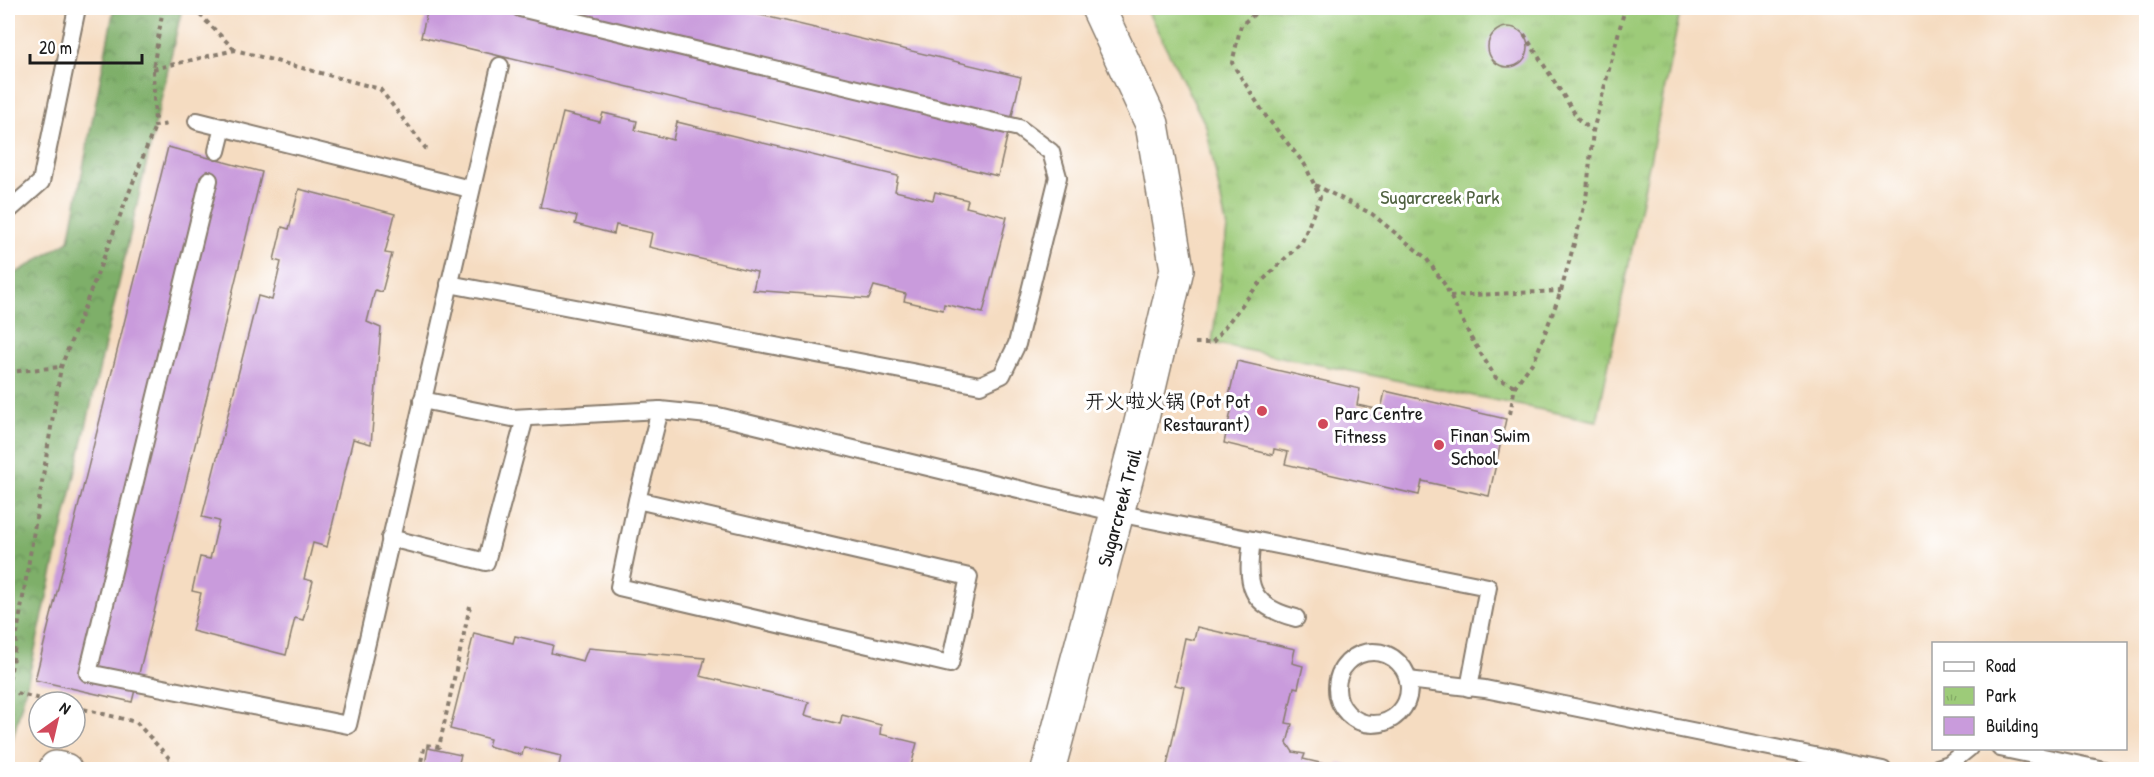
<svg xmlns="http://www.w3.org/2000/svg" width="2154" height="777" viewBox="0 0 2154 777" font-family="'Patrick Hand','LXGW WenKai TC',sans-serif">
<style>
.forest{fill:url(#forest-crowns);stroke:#4d6642;stroke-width:1.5}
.park{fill:url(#park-tufts);stroke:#5c744a;stroke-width:1.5}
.building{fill:#c99bdc}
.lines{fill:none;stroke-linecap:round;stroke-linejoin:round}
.service-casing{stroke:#887c6e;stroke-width:20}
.minor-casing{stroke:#887c6e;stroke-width:36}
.path{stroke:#887c6e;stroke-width:4;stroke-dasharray:4.5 4.5;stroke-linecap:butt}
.service{stroke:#fff;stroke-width:16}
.minor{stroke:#fff;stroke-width:33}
.poi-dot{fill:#d1495b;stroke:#fff;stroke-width:2}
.labels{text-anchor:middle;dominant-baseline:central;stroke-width:6;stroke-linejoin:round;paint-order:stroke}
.park-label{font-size:20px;fill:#506241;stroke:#fff}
.poi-label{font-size:20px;fill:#1c1c1c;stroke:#fff;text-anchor:start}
.street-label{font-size:20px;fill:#1c1c1c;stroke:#fff}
</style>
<defs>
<pattern id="forest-crowns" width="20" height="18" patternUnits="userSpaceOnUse" patternTransform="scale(1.5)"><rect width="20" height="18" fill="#7eaf69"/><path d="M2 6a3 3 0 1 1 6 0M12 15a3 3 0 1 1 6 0" fill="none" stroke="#668e56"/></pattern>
<pattern id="park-tufts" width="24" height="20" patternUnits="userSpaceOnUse" patternTransform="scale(1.5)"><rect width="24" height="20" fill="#9dcb79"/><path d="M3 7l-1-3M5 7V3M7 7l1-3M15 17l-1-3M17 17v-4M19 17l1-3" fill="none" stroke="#87ae68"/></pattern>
</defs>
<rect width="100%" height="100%" fill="#fff"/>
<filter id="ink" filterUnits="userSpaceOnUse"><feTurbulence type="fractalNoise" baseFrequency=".0167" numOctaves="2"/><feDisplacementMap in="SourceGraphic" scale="12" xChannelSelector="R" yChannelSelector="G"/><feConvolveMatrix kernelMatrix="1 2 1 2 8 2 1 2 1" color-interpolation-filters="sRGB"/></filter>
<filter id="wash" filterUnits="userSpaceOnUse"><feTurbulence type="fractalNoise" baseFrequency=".008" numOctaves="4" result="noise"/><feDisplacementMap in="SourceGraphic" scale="24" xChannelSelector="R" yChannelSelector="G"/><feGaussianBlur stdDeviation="1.35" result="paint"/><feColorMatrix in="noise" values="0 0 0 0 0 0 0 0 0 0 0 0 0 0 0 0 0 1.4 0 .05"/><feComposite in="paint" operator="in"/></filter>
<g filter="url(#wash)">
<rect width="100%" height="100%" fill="#f5dcc1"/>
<!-- forest -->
<polygon class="forest" points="114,8 182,8 28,680 8,757 8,278 69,241"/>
<!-- park -->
<polygon class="park" points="1146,8 1681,8 1597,421 1212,343 1227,229 1206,126"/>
<g id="blocks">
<!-- building -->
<g class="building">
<polygon points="428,8 731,8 1021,77 998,176 421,37"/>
<circle cx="1508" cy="47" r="20"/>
<polygon points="563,113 600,122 603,113 637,121 635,130 673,140 677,122 898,176 895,191 933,200 935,192 968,200 966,207 1007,217 983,313 944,304 943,310 904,301 906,294 874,286 869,299 753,290 757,272 649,247 652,233 616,225 614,234 575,224 577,216 540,207"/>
<polygon points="168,147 262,172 132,702 35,680"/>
<polygon points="299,189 395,214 385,253 392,254 382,292 375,290 367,322 381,328 371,444 353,439 327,547 313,543 304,579 313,581 303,620 295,618 286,655 192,631 201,593 192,591 200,557 210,559 219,521 202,517 258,296 272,300 281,262 274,260 282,227 289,229"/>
<polygon points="1237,361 1360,389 1357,405 1381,410 1385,391 1506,419 1489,496 1422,481 1419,495 1285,464 1288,452 1274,449 1273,455 1224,443 1232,407 1227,405"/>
<polygon points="1197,627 1295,649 1292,663 1303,666 1298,688 1294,687 1286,723 1292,724 1287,743 1293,752 1305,754 1303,759 1337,767 1338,763 1364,770 1166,770 1184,687 1175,685 1185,638 1194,640"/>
<polygon points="474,633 513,643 515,636 553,645 551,653 583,661 588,648 705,658 700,676 809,702 805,715 840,724 842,715 881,725 880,734 917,743 910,770 558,770 561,756 524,747 522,755 488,746 490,739 450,729"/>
<polygon points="428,748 461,755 457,770 424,770"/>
</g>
</g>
</g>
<g filter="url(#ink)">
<use href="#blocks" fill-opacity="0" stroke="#887c6e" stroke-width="1.5"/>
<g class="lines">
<defs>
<g id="service">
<polyline points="197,121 470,189"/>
<polyline points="217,151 223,127"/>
<polyline points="209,180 88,673 348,725 500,66"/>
<polyline points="8,211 41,182 77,8"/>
<polyline points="449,284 980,385 1002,375 1017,344 1058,177 1051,152 1019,128 520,8"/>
<polyline points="422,400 512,418 660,410 718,416 1117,513 1488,587 1469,688"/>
<polyline points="637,500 969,577 950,664 619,587 637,500 660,410"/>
<polyline points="390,538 486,562 525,418"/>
<path d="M1252 540C1246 584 1248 606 1296 618"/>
<circle cx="1373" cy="688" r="36"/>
<polyline points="1408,680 1485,689 1883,770"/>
<polyline points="2000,748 2104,770"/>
<polyline points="1932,770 1949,764 1969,748"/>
</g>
<g id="minor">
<polyline points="56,768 65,770"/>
<path id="s1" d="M1048 770 1139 431 1177 269 1152 124 1098 8"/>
</g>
</defs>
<!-- service casing -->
<use href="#service" class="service-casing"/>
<!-- minor casing -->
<use href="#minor" class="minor-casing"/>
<!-- path -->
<g class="path">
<polyline points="163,8 153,69 155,126 169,124"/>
<polyline points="193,8 234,49"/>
<polyline points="1245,8 1251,16"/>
<polyline points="1524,34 1579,120 1593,131"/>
<polyline points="153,69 235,50 380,89 427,150"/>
<polyline points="1315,185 1372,214 1426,258 1445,285 1471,338 1496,378 1515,386"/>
<polyline points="1450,296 1561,291"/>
<polyline points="1195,343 1212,343 1257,286 1302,242 1320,197 1305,165 1265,115 1232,63 1241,25 1262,8"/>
<polyline points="8,372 61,367"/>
<polyline points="1510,414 1515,386 1535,359 1561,291 1586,200 1593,131 1625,8"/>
<polyline points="8,688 61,367 155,126"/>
<polyline points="8,691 53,702"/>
<polyline points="75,707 136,722 180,770"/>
<polyline points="419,770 425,745 439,747 470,606"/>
</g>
<!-- service -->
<use href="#service" class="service"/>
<!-- minor -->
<use href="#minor" class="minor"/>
</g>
</g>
<!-- markers -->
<g class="poi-dot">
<circle cx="1262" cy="411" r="6"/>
<circle cx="1323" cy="424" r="6"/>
<circle cx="1439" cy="445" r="6"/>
</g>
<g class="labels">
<!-- park labels -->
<g class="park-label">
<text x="1440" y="196">Sugarcreek Park</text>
</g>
<!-- poi labels -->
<g class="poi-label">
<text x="1250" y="400" text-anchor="end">开火啦火锅 (Pot Pot<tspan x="1250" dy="23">Restaurant)</tspan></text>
<text x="1335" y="412">Parc Centre<tspan x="1335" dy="23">Fitness</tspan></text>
<text x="1451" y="434">Finan Swim<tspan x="1451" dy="23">School</tspan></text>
</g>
<!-- street labels -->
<g class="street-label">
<text stroke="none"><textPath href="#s1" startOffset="272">Sugarcreek Trail</textPath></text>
</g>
</g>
<!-- margin -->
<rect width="2154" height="777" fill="none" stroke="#fff" stroke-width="30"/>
<!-- legend -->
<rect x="1932" y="642" width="195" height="108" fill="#ffffff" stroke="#a4a4a4" stroke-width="1.5"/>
<rect x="1944" y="662" width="30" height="9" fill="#ffffff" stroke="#a4a4a4" stroke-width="1.5"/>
<text x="1986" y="672" font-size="18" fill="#1c1c1c">Road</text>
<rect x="1944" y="687" width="30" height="18" fill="url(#park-tufts)" stroke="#a4a4a4" stroke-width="1.5"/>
<text x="1986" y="702" font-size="18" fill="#1c1c1c">Park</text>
<rect x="1944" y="717" width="30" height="18" fill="#c99bdc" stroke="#a4a4a4" stroke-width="1.5"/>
<text x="1986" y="732" font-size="18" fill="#1c1c1c">Building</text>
<!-- north arrow -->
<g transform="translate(57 720) rotate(34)"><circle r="28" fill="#ffffff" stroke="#a4a4a4" stroke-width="1.5"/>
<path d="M0-4.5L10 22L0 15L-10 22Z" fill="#d1495b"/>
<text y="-9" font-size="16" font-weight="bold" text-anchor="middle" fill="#1c1c1c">N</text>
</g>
<!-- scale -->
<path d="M30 54v9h112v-9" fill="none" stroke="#1c1c1c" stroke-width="3"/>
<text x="39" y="54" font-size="18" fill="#1c1c1c" stroke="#ffffff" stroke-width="4.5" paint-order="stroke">20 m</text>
</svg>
